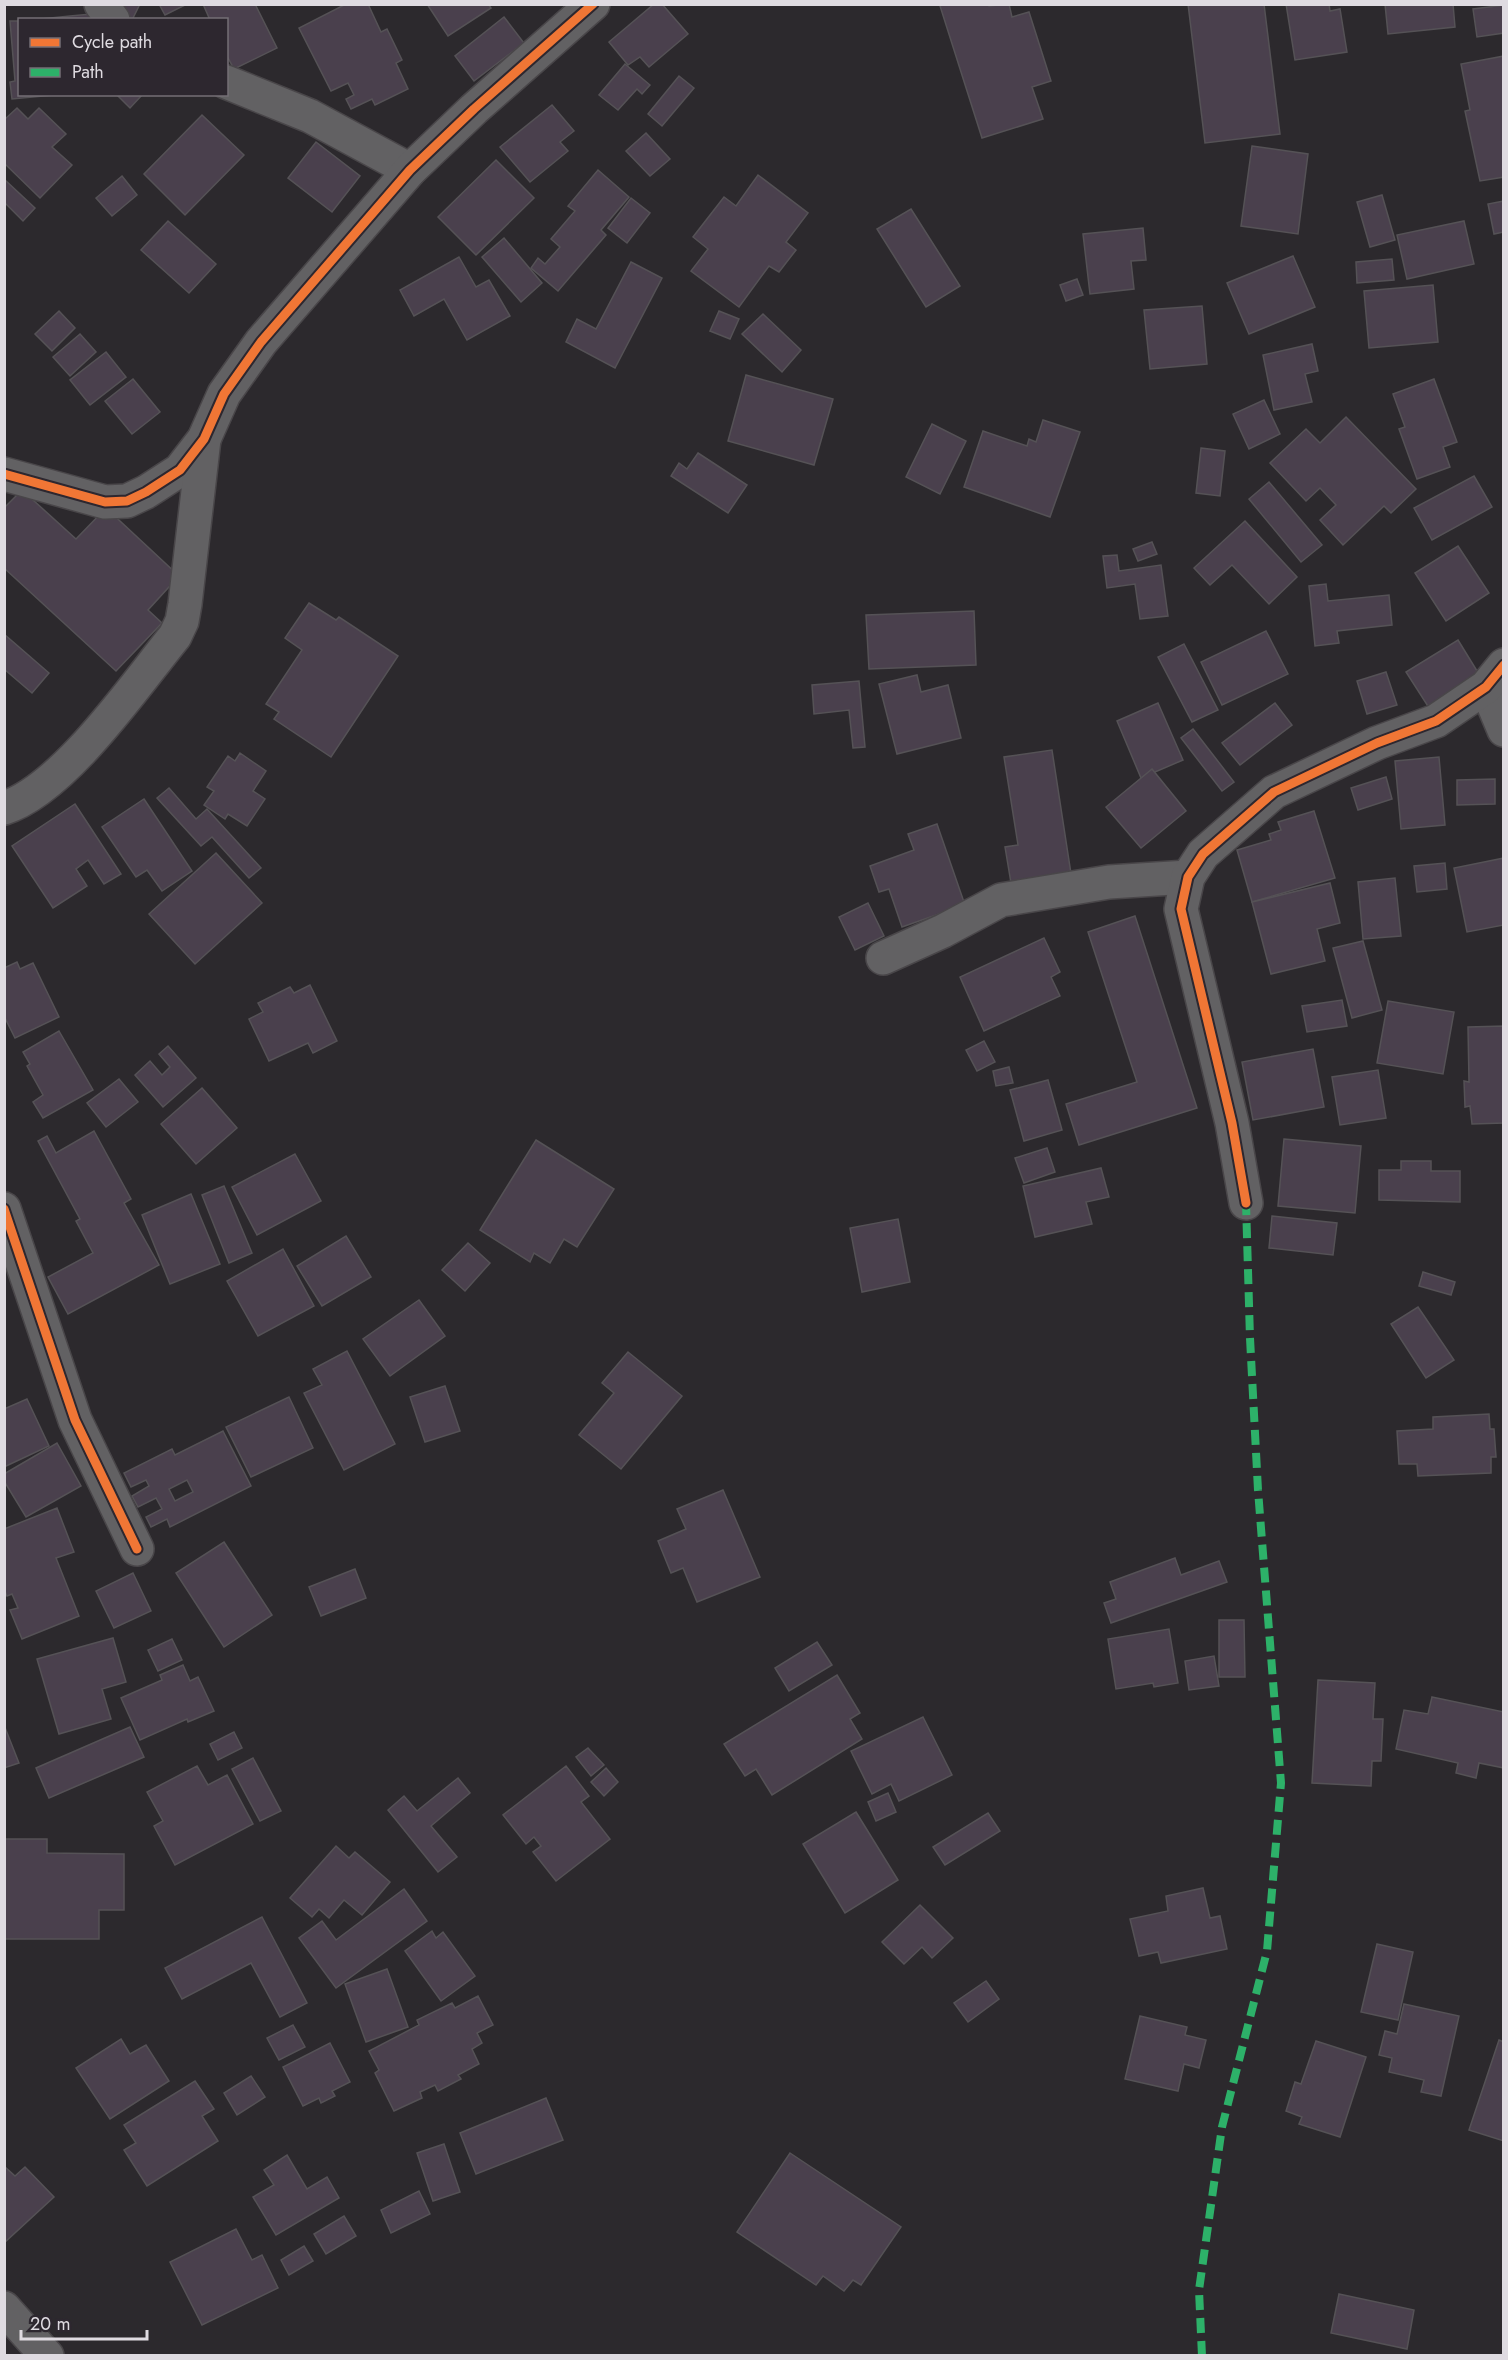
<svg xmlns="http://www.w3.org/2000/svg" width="1508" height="2360" viewBox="0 0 1508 2360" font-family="Jost,sans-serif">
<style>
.building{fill:#4a404d;stroke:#555256;stroke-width:1.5;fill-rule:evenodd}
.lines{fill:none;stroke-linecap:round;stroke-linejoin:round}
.minor-casing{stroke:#494649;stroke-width:36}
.minor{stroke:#626163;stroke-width:33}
.quiet{stroke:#2db169;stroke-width:8;stroke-dasharray:15 8;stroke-linecap:butt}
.cycleway-casing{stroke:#2d272f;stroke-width:13}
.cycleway{stroke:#f07635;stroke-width:9}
</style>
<rect width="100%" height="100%" fill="#2c292d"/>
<!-- building -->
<g class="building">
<polygon points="113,4 140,4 132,20 122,20"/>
<polygon points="159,4 187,4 165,15"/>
<polygon points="203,4 255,4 277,48 234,69 226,54 226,20 210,20"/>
<polygon points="346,4 368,4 381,32 387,29 402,60 396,63 408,89 375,105 372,99 351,109 346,99 354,95 348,83 331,91 299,28"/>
<polygon points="427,4 488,4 491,8 448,36"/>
<polygon points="654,4 662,4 688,34 649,67 640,57 628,65 609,42"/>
<polygon points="944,4 988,4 989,6 1009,4 1012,17 1029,12 1051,81 1032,87 1043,119 982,138 940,6"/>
<polygon points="1188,4 1264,4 1280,134 1205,143"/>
<polygon points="1286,4 1329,4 1330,11 1340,9 1347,52 1295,60"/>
<polygon points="1385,4 1453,4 1455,27 1388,34"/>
<polygon points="1504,5 1504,33 1477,37 1473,9"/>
<polygon points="91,14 92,20 31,20 70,16"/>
<polygon points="504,17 524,43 474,81 455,56"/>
<polygon points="10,21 20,21 20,94 54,95 12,99 10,82 15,81"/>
<polygon points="1504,56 1504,177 1480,181 1465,111 1470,110 1461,64"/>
<polygon points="625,64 650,85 642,94 637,89 618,110 599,95"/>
<polygon points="679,76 694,88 662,126 648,114"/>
<polygon points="116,94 143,94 130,108"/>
<polygon points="552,105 574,131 560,142 568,151 530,182 500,147"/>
<polygon points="17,108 28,119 39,108 66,134 52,147 72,165 40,198 4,163 4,120"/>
<polygon points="202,115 244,155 185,215 144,174"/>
<polygon points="646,133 670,159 650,176 626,151"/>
<polygon points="316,142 360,176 332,212 288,178"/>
<polygon points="1252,146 1308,154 1298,234 1241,226"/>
<polygon points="496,160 534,198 476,255 438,217"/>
<polygon points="598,170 629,197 601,230 606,235 558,291 531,268 538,258 545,264 560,247 551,239 575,211 568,206"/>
<polygon points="758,175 808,213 786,242 796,250 779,272 769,266 739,307 691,271 708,249 693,237 724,197 736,206"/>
<polygon points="122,176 137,195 112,216 96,198"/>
<polygon points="4,179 35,208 23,221 4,202"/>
<polygon points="1382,195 1395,240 1370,247 1357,202"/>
<polygon points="631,198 650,213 627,243 608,228"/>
<polygon points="1504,201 1504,232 1494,234 1488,204"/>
<polygon points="911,209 960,286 926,307 877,229"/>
<polygon points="168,221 216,264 189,293 141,250"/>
<polygon points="1464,221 1474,264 1407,279 1397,235"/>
<polygon points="1143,228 1146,260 1131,261 1134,289 1090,294 1083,234"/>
<polygon points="504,238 542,283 521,302 482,257"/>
<polygon points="1293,256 1315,307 1249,334 1227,283"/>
<polygon points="459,257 476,287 489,280 510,316 467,340 444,299 414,316 400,290"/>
<polygon points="1392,259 1394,280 1357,283 1356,262"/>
<polygon points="631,262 662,278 615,368 566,342 577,319 596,329"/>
<polygon points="1077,279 1083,295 1066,301 1060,285"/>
<polygon points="1433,285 1438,342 1369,348 1364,291"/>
<polygon points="1202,306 1207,364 1150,369 1144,310"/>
<polygon points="59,311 75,328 52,351 35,334"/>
<polygon points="719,311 739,319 730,339 710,331"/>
<polygon points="763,314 801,350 782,372 742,334"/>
<polygon points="80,334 96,352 70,376 53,357"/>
<polygon points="1312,344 1318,371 1305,374 1312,402 1274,410 1263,355"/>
<polygon points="106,352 126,377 90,405 70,380"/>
<polygon points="746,375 833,399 814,465 728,441"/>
<polygon points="133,379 160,412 132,434 105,401"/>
<polygon points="1434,379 1457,442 1443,447 1450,467 1417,479 1399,429 1405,427 1393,394"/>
<polygon points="1264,400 1280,434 1249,449 1233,414"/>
<polygon points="1346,417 1416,489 1391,513 1384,506 1343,545 1320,520 1336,505 1320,488 1306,501 1270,463 1306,429 1320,443"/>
<polygon points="1043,420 1080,432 1050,517 964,487 983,431 1027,446 1029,439 1036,442"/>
<polygon points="932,424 966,441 940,494 906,477"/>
<polygon points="1201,448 1225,451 1220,496 1196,493"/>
<polygon points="698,453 747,485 728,513 671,476 679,463 687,469"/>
<polygon points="1474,476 1492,507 1432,540 1414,508"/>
<polygon points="1269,482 1322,545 1301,562 1249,499"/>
<polygon points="22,490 76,539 106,508 179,576 148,610 162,623 116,671 4,568 4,508"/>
<polygon points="1245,521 1297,577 1269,604 1232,565 1210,585 1194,568"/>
<polygon points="1152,542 1157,554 1138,561 1133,549"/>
<polygon points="1458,546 1489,593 1446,621 1415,573"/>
<polygon points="1117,555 1119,571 1161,565 1168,616 1140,619 1135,584 1107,588 1103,556"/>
<polygon points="1326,584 1328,601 1389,595 1392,625 1337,631 1339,643 1315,646 1309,586"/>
<polygon points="309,603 336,620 339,617 398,656 331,757 274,719 279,712 266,704 302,650 285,638"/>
<polygon points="974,611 976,665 869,669 866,615"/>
<polygon points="1266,631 1288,674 1222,705 1201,662"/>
<polygon points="4,634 49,673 32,693 4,669"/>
<polygon points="1458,640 1482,679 1431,711 1406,672"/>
<polygon points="1184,644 1218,710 1192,722 1158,657"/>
<polygon points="1386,672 1397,705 1367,714 1357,681"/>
<polygon points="917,675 921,692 948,685 961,738 897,754 879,684"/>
<polygon points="859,681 865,747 853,748 849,710 814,714 812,685"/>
<polygon points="1158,703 1183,760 1141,778 1117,721"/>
<polygon points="1275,703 1292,725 1240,765 1222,743"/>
<polygon points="1193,729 1234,782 1222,791 1181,738"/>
<polygon points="1052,750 1072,880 1012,889 1005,847 1018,845 1004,757"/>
<polygon points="240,753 266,771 253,791 265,799 247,826 228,814 225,819 204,805 214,791 207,787 228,756 235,761"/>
<polygon points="1439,757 1445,825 1401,829 1395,761"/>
<polygon points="1152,769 1186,811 1141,848 1106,807"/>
<polygon points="1386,777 1392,799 1358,810 1351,788"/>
<polygon points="1495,779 1495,804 1457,805 1457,780"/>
<polygon points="169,788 196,819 207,809 261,868 249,878 212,837 201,846 157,798"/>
<polygon points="144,799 192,871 162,891 147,870 136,877 102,827"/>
<polygon points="75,804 121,874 104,884 88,860 76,869 87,886 53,908 12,846"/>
<polygon points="1314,811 1335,878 1252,902 1237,850 1271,840 1269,834 1281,830 1278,822"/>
<polygon points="937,824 965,905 902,927 889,889 879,892 870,866 914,850 908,834"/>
<polygon points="216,853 262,903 195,964 149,914"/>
<polygon points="1504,858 1504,925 1467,932 1454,868"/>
<polygon points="1445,863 1447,889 1417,892 1414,866"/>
<polygon points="1395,878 1401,936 1363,939 1358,882"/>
<polygon points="1330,883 1340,923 1317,929 1325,961 1271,974 1252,902"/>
<polygon points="868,903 884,936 855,950 839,917"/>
<polygon points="1135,916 1197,1108 1079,1145 1066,1104 1137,1082 1088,932"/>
<polygon points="1044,938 1060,972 1051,977 1060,996 984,1031 960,977"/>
<polygon points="1363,941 1382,1010 1352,1018 1333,948"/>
<polygon points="17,962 20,969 33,963 59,1017 15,1038 4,1016 4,968"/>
<polygon points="310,985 337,1041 313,1053 308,1043 269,1061 249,1019 263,1012 258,1003 290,987 294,993"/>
<polygon points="1342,1000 1347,1026 1307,1032 1302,1006"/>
<polygon points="1388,1001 1454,1012 1443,1074 1377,1063"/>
<polygon points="1504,1026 1504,1123 1472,1124 1470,1106 1465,1107 1464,1081 1469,1082 1468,1027"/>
<polygon points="59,1031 93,1090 43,1118 33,1102 43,1095 27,1066 30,1064 23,1052"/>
<polygon points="984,1041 995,1062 977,1071 966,1050"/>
<polygon points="168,1046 196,1078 163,1107 135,1075 150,1061 162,1075 170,1067 159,1054"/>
<polygon points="1313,1049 1324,1107 1253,1120 1242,1062"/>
<polygon points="1009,1067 1013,1083 996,1086 993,1071"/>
<polygon points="1378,1070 1386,1118 1340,1125 1332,1077"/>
<polygon points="119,1079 138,1102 106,1127 87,1103"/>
<polygon points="1048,1080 1062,1130 1024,1141 1010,1090"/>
<polygon points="202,1088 237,1128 196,1164 161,1124"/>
<polygon points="94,1131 131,1199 124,1203 159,1265 68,1314 48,1277 93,1253 76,1221 80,1219 38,1141 47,1136 56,1153"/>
<polygon points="1284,1139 1361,1146 1355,1213 1278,1206"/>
<polygon points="536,1140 614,1189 577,1247 564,1239 550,1263 534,1253 530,1262 480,1230"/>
<polygon points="1047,1148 1055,1172 1024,1183 1015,1158"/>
<polygon points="295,1154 321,1201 257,1235 232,1187"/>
<polygon points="1401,1161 1431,1161 1431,1171 1460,1171 1460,1202 1379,1200 1379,1170 1401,1170"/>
<polygon points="1101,1168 1109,1197 1086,1202 1092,1224 1035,1237 1023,1186"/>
<polygon points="224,1186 252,1253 229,1263 202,1195"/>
<polygon points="191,1194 220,1264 170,1284 142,1215"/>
<polygon points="1272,1216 1337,1223 1333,1255 1269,1248"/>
<polygon points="898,1219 910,1282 862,1292 850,1228"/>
<polygon points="346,1236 371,1277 322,1306 297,1266"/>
<polygon points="468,1243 490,1263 465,1291 442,1270"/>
<polygon points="283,1249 314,1306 258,1336 227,1281"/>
<polygon points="1423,1272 1455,1282 1451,1295 1419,1286"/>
<polygon points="419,1300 445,1336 390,1376 363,1339"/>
<polygon points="1418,1307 1454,1360 1426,1378 1391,1324"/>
<polygon points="347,1351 395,1444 344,1470 304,1393 322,1385 313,1369"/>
<polygon points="628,1352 682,1396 621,1469 579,1435 614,1393 602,1383"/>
<polygon points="445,1386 460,1431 425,1442 410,1397"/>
<polygon points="289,1397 313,1448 251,1477 226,1427"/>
<polygon points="27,1399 49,1446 4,1467 4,1409"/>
<polygon points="1489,1414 1490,1429 1494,1429 1496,1457 1491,1457 1491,1473 1418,1476 1417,1464 1399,1464 1397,1431 1433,1429 1433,1417"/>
<path d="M223 1431 251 1486 170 1527 167 1519 151 1527 146 1517 162 1509 156 1498 138 1507 132 1496 149 1486 146 1480 131 1487 124 1473 172 1449 175 1455ZM187 1480 193 1492 175 1501 169 1489Z"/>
<polygon points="57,1443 81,1486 26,1517 4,1481 4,1474"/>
<polygon points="723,1490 760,1577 697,1602 683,1568 671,1573 658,1541 686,1529 677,1509"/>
<polygon points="57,1508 74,1552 56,1558 79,1616 22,1639 10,1610 18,1608 12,1594 7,1596 4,1589 4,1529"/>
<polygon points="224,1542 272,1615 224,1647 176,1573"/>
<polygon points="1175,1558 1181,1575 1219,1561 1227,1582 1111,1623 1104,1603 1116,1599 1110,1582"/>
<polygon points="355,1569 366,1598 321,1616 309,1587"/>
<polygon points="133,1573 151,1611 114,1628 96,1591"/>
<polygon points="1219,1620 1244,1620 1245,1677 1219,1677"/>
<polygon points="1169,1629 1178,1683 1154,1687 1153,1683 1116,1689 1108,1639"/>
<polygon points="113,1638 126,1682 102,1689 111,1719 59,1734 37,1659"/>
<polygon points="172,1639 182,1660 158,1671 148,1650"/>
<polygon points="817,1642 832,1665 789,1691 775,1668"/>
<polygon points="1214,1656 1219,1686 1189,1690 1185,1661"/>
<polygon points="183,1665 190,1681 198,1677 214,1711 188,1722 187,1719 140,1740 121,1698 162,1680 160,1675"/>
<polygon points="837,1675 860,1713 850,1719 862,1739 772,1795 756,1769 745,1776 724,1744"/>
<polygon points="1318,1680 1375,1683 1373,1719 1383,1719 1381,1761 1372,1761 1371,1786 1312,1783"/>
<polygon points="1432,1697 1504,1712 1504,1768 1479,1763 1476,1778 1456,1773 1458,1763 1396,1749 1404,1710 1428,1714"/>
<polygon points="923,1717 952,1775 899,1801 891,1784 872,1794 851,1751"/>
<polygon points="4,1725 19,1763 4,1768"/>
<polygon points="130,1727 144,1757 49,1798 36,1768"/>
<polygon points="234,1732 242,1748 218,1760 210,1744"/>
<polygon points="588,1748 604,1765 591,1776 576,1757"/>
<polygon points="253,1758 281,1811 260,1821 232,1769"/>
<polygon points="197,1766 208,1785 227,1775 253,1824 175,1865 154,1826 163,1821 147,1792"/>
<polygon points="566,1766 589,1796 581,1802 610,1839 556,1881 533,1852 541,1846 534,1837 526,1844 503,1815"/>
<polygon points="606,1768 618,1782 604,1796 591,1782"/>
<polygon points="458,1778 470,1793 431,1826 457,1857 438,1872 388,1810 404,1796 417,1811"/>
<polygon points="888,1793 896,1812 876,1821 868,1802"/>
<polygon points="856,1812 898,1880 845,1913 803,1844"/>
<polygon points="988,1813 1000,1831 945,1865 933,1847"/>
<polygon points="4,1839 47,1839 47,1853 124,1854 124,1910 99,1910 99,1939 4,1939"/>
<polygon points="336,1846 349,1858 355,1852 390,1882 362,1915 344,1900 329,1918 319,1909 312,1917 290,1898"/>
<polygon points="1203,1888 1210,1918 1220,1916 1227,1949 1161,1963 1158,1952 1139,1956 1130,1919 1168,1911 1166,1896"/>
<polygon points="404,1889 427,1921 336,1988 299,1938 322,1921 336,1940"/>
<polygon points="920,1905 953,1938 932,1958 922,1947 904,1964 882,1942"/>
<polygon points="262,1917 307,2003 280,2017 251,1963 182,1999 165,1968"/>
<polygon points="432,1931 436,1938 443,1932 475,1976 441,2001 405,1951"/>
<polygon points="1377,1944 1413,1952 1398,2020 1361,2012"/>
<polygon points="387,1969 408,2027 366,2042 345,1984"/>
<polygon points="986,1981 999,1999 968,2022 954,2003"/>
<polygon points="478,1996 493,2025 477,2033 482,2043 472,2049 479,2064 458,2075 461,2079 438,2091 435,2085 420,2092 422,2098 394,2111 375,2073 379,2070 369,2051 419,2025 417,2020 452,2003 455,2008"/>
<polygon points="1404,2004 1459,2016 1441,2096 1421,2092 1424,2080 1389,2072 1392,2058 1379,2055 1385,2031 1397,2034"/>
<polygon points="1140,2016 1187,2027 1185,2035 1206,2040 1199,2068 1184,2064 1178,2091 1125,2079"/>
<polygon points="293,2025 305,2047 279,2060 267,2038"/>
<polygon points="121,2039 130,2054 146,2045 169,2081 110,2119 76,2068"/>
<polygon points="1499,2040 1504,2042 1504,2141 1469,2130"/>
<polygon points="1316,2041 1366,2057 1340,2137 1299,2124 1302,2117 1286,2111 1295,2082 1301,2084"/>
<polygon points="330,2043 350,2082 332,2091 335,2096 321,2103 319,2098 303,2106 283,2067"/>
<polygon points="251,2076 265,2097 237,2115 224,2093"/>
<polygon points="195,2081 214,2109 202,2116 218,2141 147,2186 124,2150 136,2143 124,2125"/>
<polygon points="546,2098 563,2140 476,2174 460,2133"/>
<polygon points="444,2144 460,2192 433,2201 417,2153"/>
<polygon points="790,2153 901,2227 861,2285 853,2280 844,2291 823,2276 816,2285 737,2232"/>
<polygon points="287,2155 307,2189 327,2177 339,2198 276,2235 253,2197 274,2185 264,2170"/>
<polygon points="4,2166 15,2176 25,2167 54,2197 4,2243"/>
<polygon points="419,2191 430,2214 391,2233 381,2210"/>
<polygon points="344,2216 356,2236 326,2254 314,2234"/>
<polygon points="236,2229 252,2260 262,2255 278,2288 202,2325 170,2262"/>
<polygon points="304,2246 313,2261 289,2275 281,2260"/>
<polygon points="1339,2294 1414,2310 1407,2349 1331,2333"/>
</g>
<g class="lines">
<defs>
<g id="minor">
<polyline points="101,4 113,20"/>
<polyline points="226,82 310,116 410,170"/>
<polyline points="4,474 105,502 127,501 146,492 180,470 204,439 224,394 261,342 410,170 474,109 593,4"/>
<polyline points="1486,687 1504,730"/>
<path d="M4 808C64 789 135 685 175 636L182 621 185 604 204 439"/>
<polyline points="883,958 943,931 1001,900 1109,882 1188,877"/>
<polyline points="1246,1203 1232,1123 1181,909 1188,877 1203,854 1274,792 1377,743 1436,721 1486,687 1504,665"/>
<polyline points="4,1209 75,1420 137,1549"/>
<polyline points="4,2308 47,2356"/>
</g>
</defs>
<!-- minor casing -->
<use href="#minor" class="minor-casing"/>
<!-- minor -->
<use href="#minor" class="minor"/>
<!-- quiet -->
<polyline class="quiet" points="1202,2356 1199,2290 1222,2127 1267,1951 1281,1783 1258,1490 1250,1338 1246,1203"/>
<defs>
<g id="cycleway">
<polyline points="4,474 105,502 127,501 146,492 180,470 204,439 224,394 261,342 410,170 474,109 593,4"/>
<polyline points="1246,1203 1232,1123 1181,909 1188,877 1203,854 1274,792 1377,743 1436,721 1486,687 1504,665"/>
<polyline points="4,1209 75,1420 137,1549"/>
</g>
</defs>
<!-- cycleway casing -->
<use href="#cycleway" class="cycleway-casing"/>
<!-- cycleway -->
<use href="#cycleway" class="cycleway"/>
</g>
<!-- border -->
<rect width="1508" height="2360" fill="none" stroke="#dfdbe1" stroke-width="12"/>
<!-- legend -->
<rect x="18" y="18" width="210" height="78" fill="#2d272f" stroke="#746f76" stroke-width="1.5"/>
<rect x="30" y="38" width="30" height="9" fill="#f07635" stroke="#746f76" stroke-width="1.5"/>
<text x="72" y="48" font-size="18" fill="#dfdbe1">Cycle path</text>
<rect x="30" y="68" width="30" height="9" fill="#2db169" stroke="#746f76" stroke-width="1.5"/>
<text x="72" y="78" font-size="18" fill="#dfdbe1">Path</text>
<!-- scale -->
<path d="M21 2330v9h126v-9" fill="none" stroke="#dfdbe1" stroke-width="3"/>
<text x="30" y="2330" font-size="18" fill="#dfdbe1" stroke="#2d272f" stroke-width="4.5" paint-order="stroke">20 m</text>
</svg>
